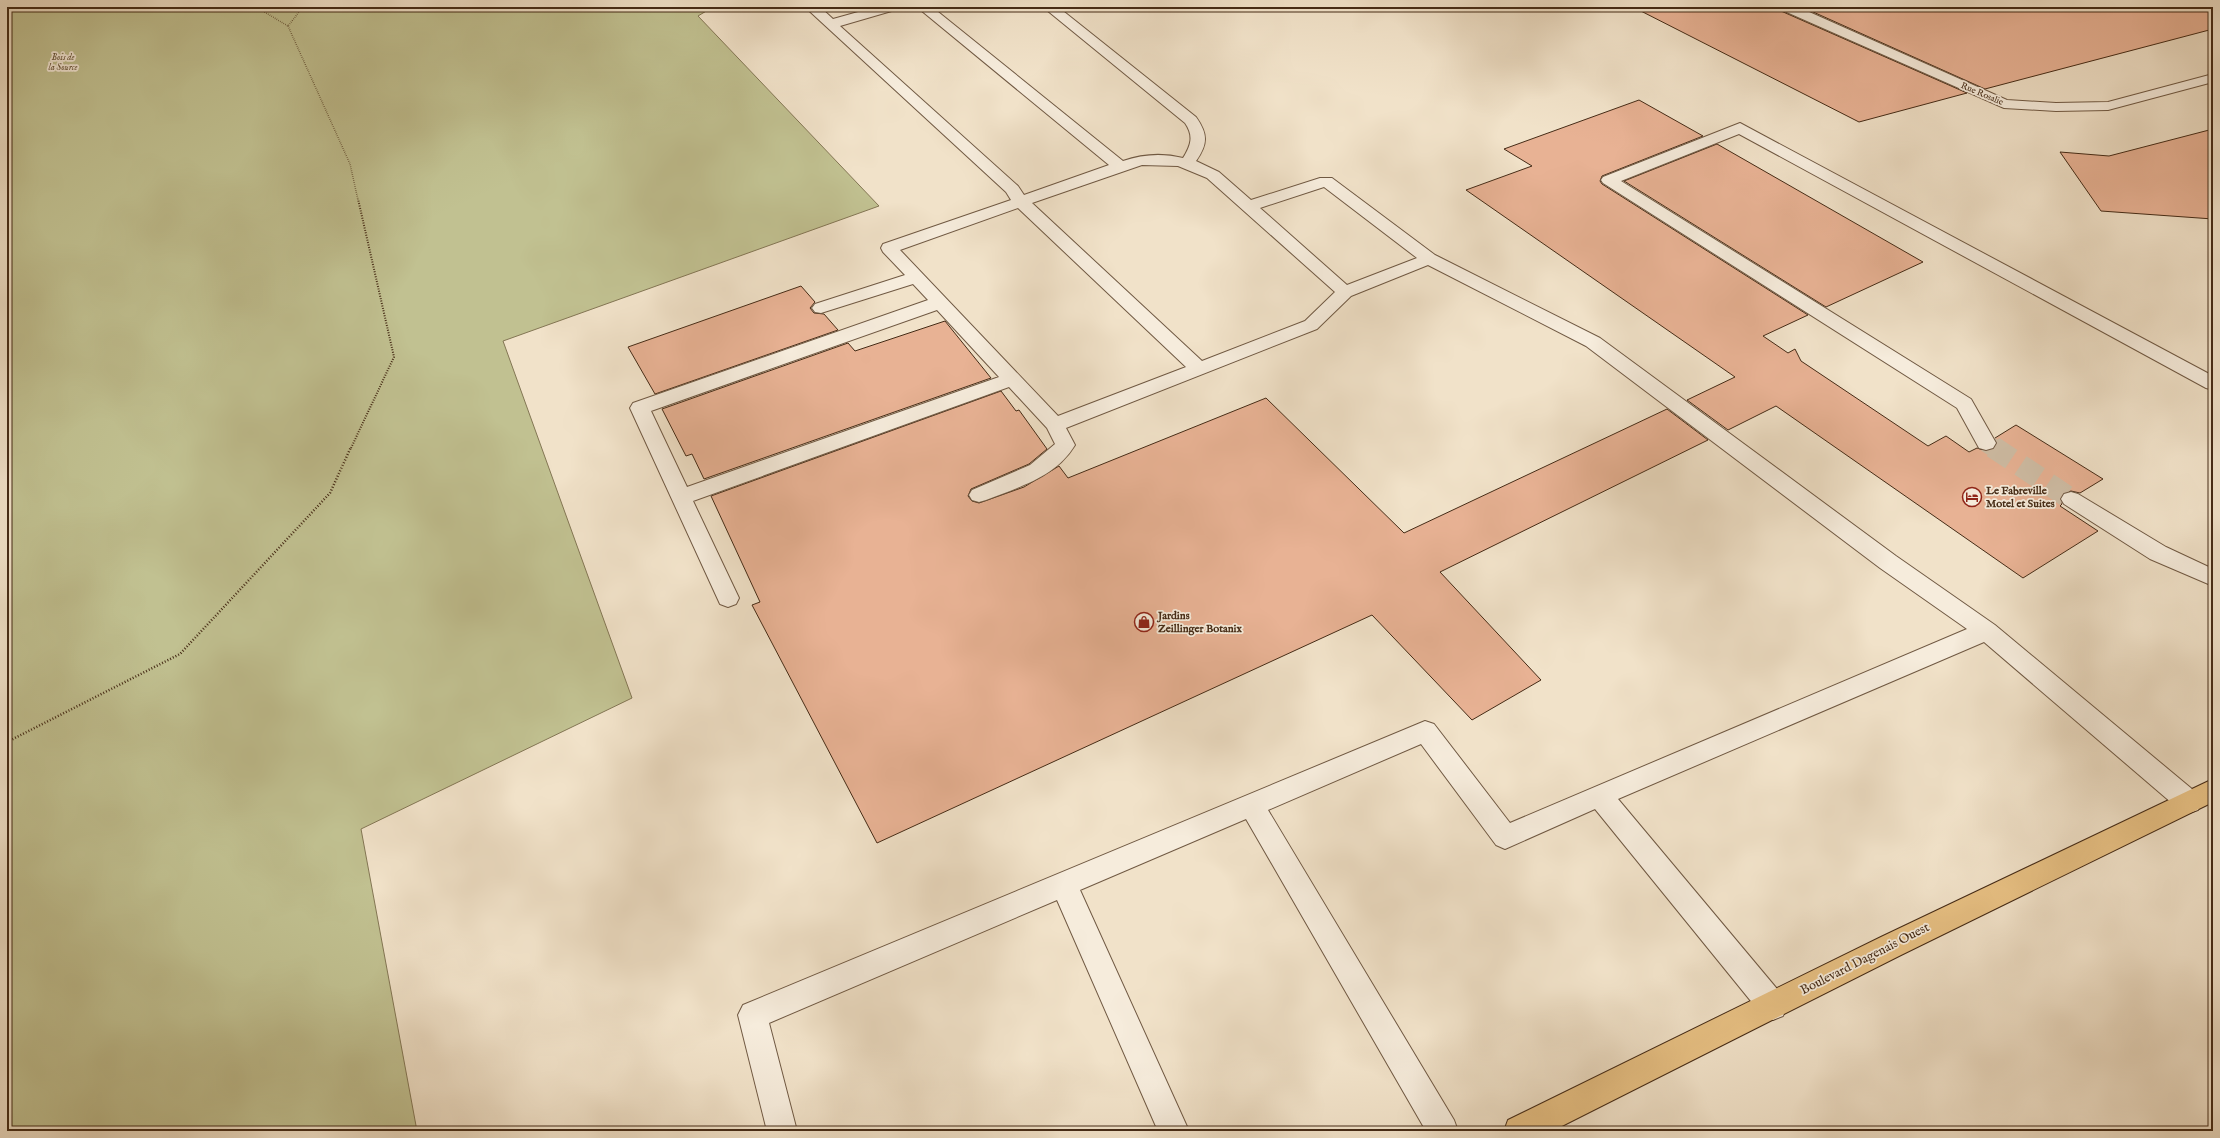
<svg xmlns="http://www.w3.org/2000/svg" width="2220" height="1138" viewBox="0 0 2220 1138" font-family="'IM FELL English',serif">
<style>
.green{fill:#c1c191;stroke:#837654}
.building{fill:#e8b294;stroke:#452b16}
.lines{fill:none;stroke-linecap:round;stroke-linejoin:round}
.minor-tunnel-far1{stroke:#cfbda5;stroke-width:18;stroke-dasharray:18 9;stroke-linecap:butt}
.minor-tunnel{stroke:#cfbda5;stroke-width:22;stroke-dasharray:22 11;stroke-linecap:butt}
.minor-casing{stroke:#705943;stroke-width:2}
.major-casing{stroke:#452b16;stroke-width:2}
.path-far2{stroke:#452b16;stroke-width:1.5;stroke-dasharray:0.5 1.5;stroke-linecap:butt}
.path-far1{stroke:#452b16;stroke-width:2;stroke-dasharray:1 1.5;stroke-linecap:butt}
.path{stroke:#452b16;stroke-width:2.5;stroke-dasharray:1 2;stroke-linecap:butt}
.minor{fill:#f6ecdc;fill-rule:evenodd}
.major{fill:#e8c184;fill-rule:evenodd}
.labels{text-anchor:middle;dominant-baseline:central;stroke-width:3.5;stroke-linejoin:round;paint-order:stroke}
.far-park-label{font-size:9px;font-style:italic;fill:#645035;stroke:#f6ecdc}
.far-street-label{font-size:9px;fill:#452b16;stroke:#f6ecdc}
.poi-label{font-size:11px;font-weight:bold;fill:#452b16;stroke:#f6ecdc;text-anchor:start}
.near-street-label{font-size:13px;fill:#452b16;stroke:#f6ecdc}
</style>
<rect width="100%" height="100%" fill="#f1e2c9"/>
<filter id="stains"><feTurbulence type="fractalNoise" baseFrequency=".005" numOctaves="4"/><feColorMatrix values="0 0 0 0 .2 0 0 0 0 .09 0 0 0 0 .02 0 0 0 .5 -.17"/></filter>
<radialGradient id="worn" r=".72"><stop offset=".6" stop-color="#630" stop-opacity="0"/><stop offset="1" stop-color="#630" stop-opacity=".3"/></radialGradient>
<!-- green -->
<polygon class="green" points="7,7 713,7 698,16 879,206 503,341 632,698 361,829 417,1131 7,1131"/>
<!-- building -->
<g class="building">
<polygon points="1633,7 1779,7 1781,11 1967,93 1859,122"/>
<polygon points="1802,7 2213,7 2213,29 1985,89"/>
<polygon points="1639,100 1703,136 1602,176 1600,181 1602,184 1808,315 1763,336 1788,353 1795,349 1801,361 1928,446 1946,436 1969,452 1977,448 1986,451 1993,449 1997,444 1995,438 2016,425 2103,479 2080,493 2071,491 2064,493 2060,498 2062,504 2060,506 2098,531 2023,578 1776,406 1728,430 1687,400 1735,377 1466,190 1532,166 1504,149"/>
<polygon points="2213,129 2213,219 2101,211 2060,152 2109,156"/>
<polygon points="1717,144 1923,262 1826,307 1624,181"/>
<polygon points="801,286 815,302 810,308 814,313 824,314 838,330 655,394 628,347"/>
<polygon points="945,321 991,378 704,479 692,454 686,456 662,409 848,343 855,351"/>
<polygon points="1001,391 1016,411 1019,410 1047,449 1029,464 971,489 968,496 972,501 979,503 1024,487 1059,466 1068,478 1266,398 1404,533 1667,409 1708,440 1440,572 1541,680 1472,720 1372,615 877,843 752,605 760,602 711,496"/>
</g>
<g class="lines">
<!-- minor-tunnel-far1 -->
<polyline class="minor-tunnel-far1" points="1986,443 1994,448"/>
<!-- minor-tunnel -->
<polyline class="minor-tunnel" points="1993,447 2071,499"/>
<defs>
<g id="minor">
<path d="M805 7H820L833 19 876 7H897L895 10 840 26 1018 186 1024 195 1109 165 917 7H932L1123 161C1143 154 1163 153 1183 158 1191 145 1194 136 1185 123L1043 7H1058L1196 117C1208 134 1208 144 1196 161L1219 172 1251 200 1320 178H1332L1435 255 1600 338 1896 556 1995 625 2198 794 2202 802 2198 810 2189 813 2180 810 1984 642 1618 799 1783 996 1787 1006 1783 1016 1773 1020 1763 1016 1595 809 1505 849 1496 845 1421 744 1268 810 1454 1120 1458 1131H1426L1246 819 1080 890 1189 1131H1158L1057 900 769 1023 797 1131H767L738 1015 743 1005 1425 721 1434 724 1510 823 1967 629 1880 568 1586 346 1428 265 1351 296 1317 329 1066 428 1075 445C1056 477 1019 487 986 500L979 502 972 500 969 495 972 490 1030 465 1055 444 1047 428 1009 387 693 501 739 598 736 604 728 607 720 604 630 408 633 403 928 300 913 284 821 313 815 312 812 308 815 304 905 275 883 252 881 248 883 244 1011 200 1006 192ZM1142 165 1178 166 1207 178 1335 292 1305 321 1202 361 1032 203ZM1324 187 1417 258 1347 285 1260 208ZM1018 208 1186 367 1058 416 900 250ZM937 310 999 377 687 487 651 411Z"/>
<polygon points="1780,7 1798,7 2007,100 2056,103 2108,102 2213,74 2213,82 2108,110 2056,111 2004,108 1782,10"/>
<polygon points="1740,123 2213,376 2213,390 2206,388 1739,134 1621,181 1971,399 1996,443 1993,448 1986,450 1979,448 1957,408 1603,183 1601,180 1603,177"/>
<polygon points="2071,492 2078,494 2166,547 2213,569 2213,586 2150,559 2064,504 2061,499 2064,494"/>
</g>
<polygon id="major" points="2213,779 2213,802 1901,955 1552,1131 1504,1131 1508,1120 1881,937"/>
</defs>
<!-- minor casing -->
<use href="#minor" class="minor-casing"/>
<!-- major casing -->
<use href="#major" class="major-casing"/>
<!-- path-far2 -->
<g class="path-far2">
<polyline points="256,7 288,26 303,7"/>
<polyline points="288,26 350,164 358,200"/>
</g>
<!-- path-far1 -->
<polyline class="path-far1" points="351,448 394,357 358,199"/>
<!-- path -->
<polyline class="path" points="7,742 180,654 330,493 351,447"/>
<!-- minor -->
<use href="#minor" class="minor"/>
<!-- major -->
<use href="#major" class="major"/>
</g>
<!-- icons -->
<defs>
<symbol id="hotel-ring" viewBox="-11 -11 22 22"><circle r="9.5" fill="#f6ecdc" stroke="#8f2418" stroke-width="1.5"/><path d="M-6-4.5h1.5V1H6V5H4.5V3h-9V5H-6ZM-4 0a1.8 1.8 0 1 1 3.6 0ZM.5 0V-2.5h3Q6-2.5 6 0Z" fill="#8f2418"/></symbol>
<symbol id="shop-ring" viewBox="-11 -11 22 22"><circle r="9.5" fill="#f6ecdc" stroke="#8f2418" stroke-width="1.5"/><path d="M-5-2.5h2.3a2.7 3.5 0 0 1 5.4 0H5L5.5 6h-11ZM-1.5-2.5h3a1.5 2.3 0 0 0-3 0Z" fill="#8f2418"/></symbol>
</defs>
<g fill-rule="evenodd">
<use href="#hotel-ring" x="1961" y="486" width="22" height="22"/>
<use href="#shop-ring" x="1133" y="611" width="22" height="22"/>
</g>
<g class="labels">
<!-- far-park labels -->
<g class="far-park-label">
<text x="63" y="57">Bois de<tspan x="63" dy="10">la Source</tspan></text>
</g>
<!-- far-street labels -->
<g class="far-street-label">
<text transform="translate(1982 94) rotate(23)">Rue Rosalie</text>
</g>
<!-- poi labels -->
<g class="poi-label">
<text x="1986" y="491">Le Fabreville<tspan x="1986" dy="13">Motel et Suites</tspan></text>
<text x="1158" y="616">Jardins<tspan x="1158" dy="13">Zeillinger Botanix</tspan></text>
</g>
<!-- near-street labels -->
<g class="near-street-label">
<text transform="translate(1865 959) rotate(-27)">Boulevard Dagenais Ouest</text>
</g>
</g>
<!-- margin -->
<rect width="2220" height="1138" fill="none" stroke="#f1e2c9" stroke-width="24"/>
<rect x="8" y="8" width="2204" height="1122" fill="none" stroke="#452b16" stroke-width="2"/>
<rect x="12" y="12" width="2196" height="1114" fill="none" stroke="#452b16"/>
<rect width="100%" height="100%" filter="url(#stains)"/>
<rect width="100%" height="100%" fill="url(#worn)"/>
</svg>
